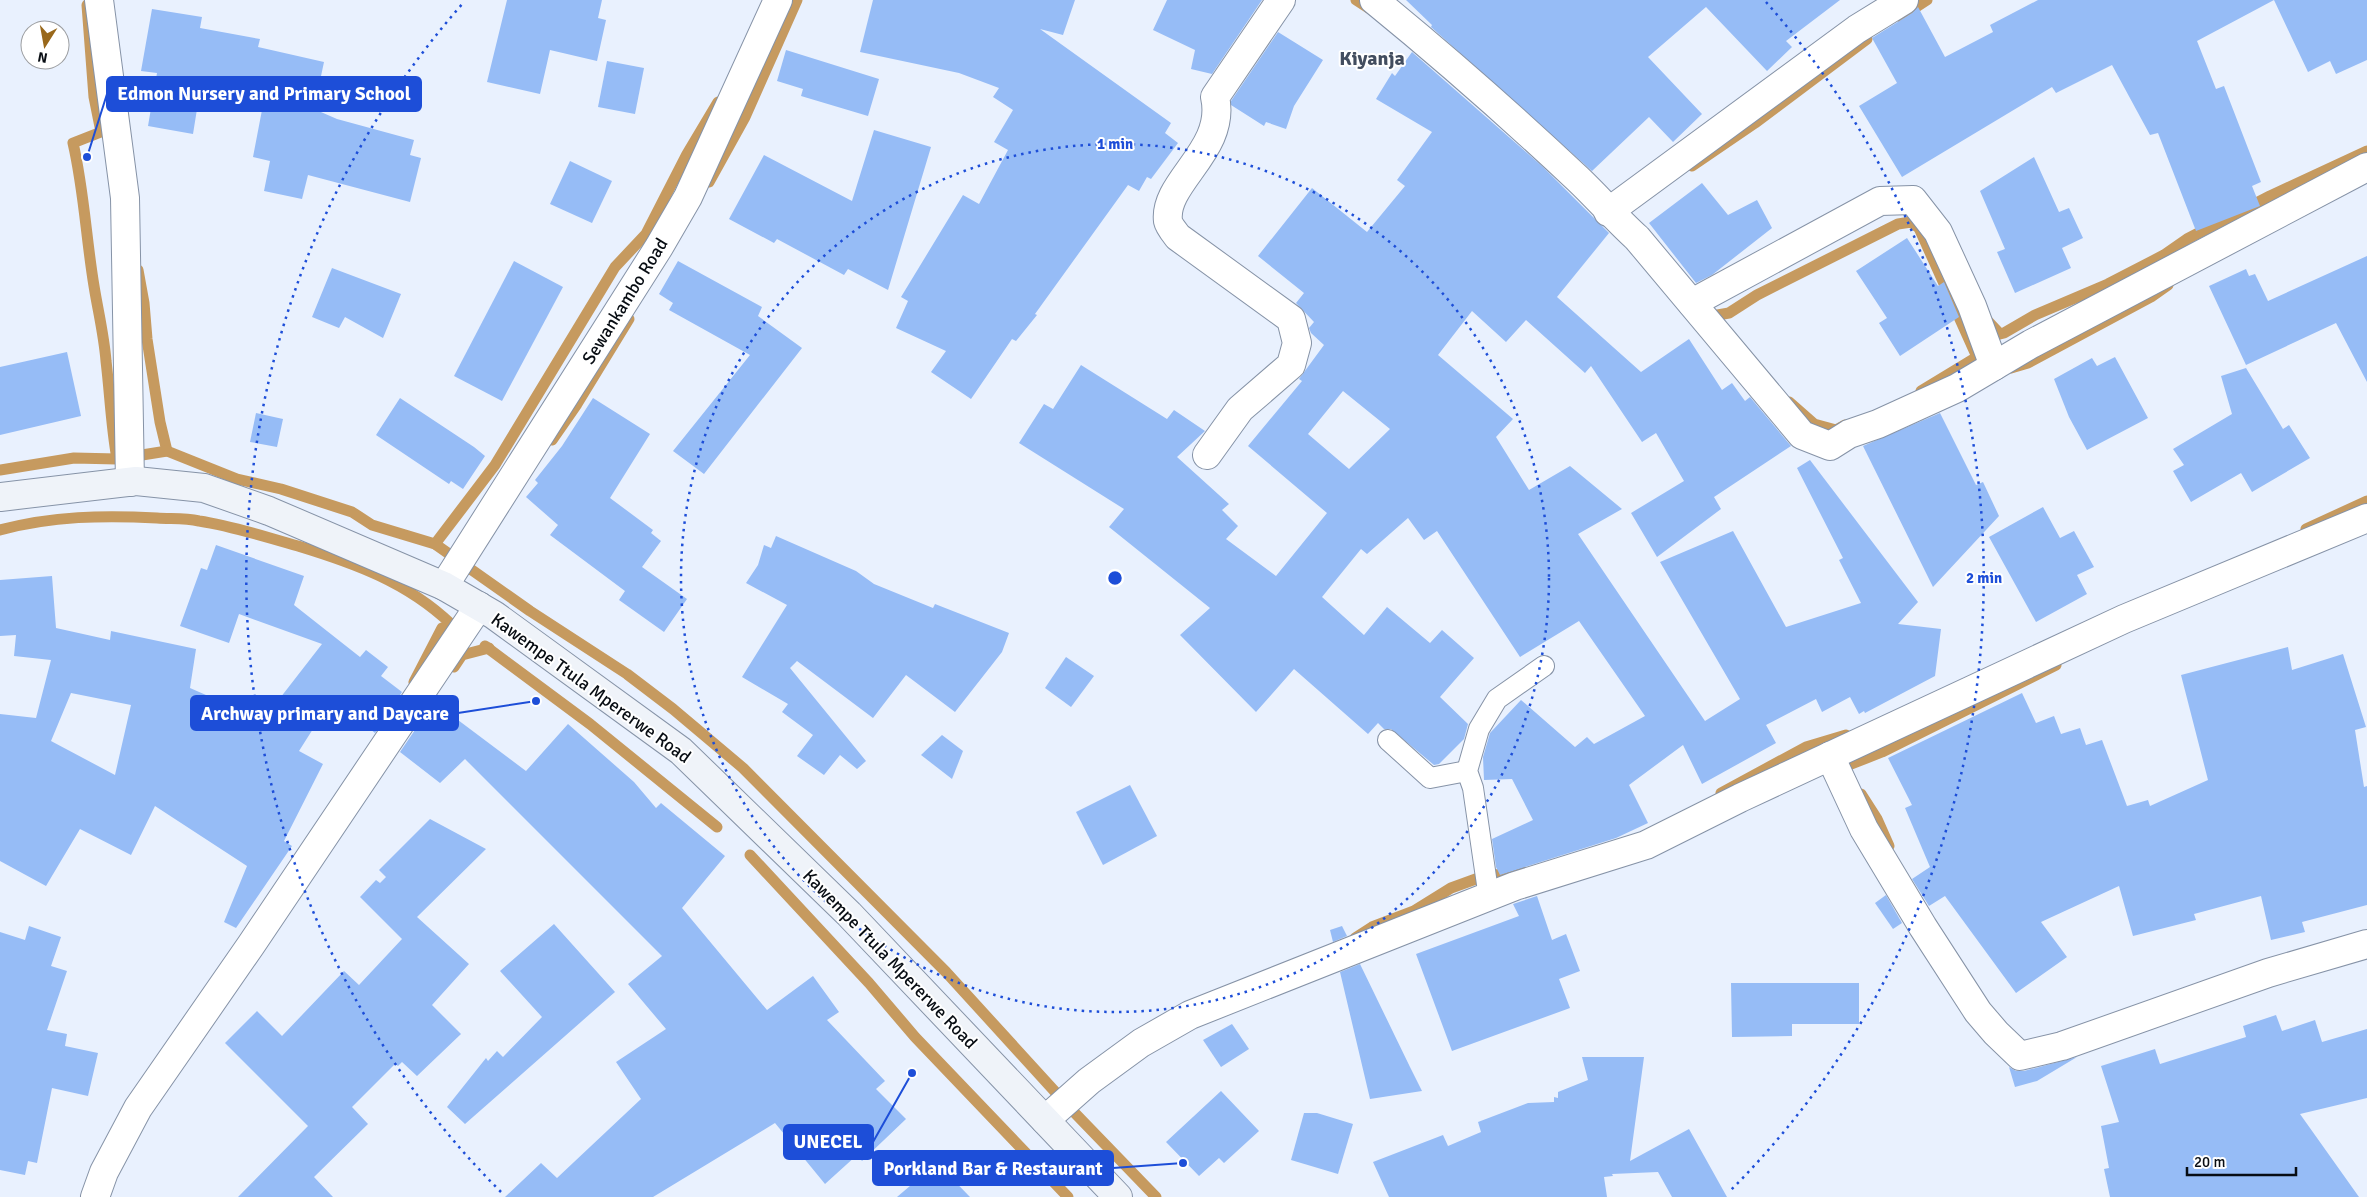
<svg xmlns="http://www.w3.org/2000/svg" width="2367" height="1197" viewBox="0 0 2367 1197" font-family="Signika,sans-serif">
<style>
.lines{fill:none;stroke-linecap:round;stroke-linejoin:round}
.stream{stroke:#c69a5f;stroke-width:11}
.building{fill:#96bcf6;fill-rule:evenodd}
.lane-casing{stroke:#8693a7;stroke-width:22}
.street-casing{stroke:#8693a7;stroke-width:30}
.secondary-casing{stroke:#8693a7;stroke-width:30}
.lane{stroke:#fff;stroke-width:20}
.street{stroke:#fff;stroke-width:28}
.secondary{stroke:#eff3f9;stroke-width:28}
.ring{fill:none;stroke:#1d4ed8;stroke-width:2.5;stroke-dasharray:2.5 5}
.labels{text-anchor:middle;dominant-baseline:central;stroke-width:4;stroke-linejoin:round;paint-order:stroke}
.street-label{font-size:18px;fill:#080d13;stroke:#fff}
.quarter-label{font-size:20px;font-weight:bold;fill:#424d5f;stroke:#fff}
.centre{fill:#1d4ed8;stroke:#fff;stroke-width:2.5}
.ring-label{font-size:15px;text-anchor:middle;font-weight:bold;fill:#1d4ed8;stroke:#fff;stroke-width:4;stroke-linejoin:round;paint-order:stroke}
.leader{fill:none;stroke:#1d4ed8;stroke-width:2}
.callout-dot{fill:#1d4ed8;stroke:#fff;stroke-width:2}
.callout{fill:#1d4ed8;stroke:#1d4ed8;stroke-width:2}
.callout-label{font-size:19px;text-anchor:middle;font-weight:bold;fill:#fff}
</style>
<rect width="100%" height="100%" fill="#e9f1fe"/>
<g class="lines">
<!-- stream -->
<g class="stream">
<polyline points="1356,0 1373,11"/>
<path d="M87 5 94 97 101 132 73 143C84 190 86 238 94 286 98 311 104 335 106 361 110 394 111 426 117 459"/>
<polyline points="1901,17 1927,0"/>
<polyline points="1692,166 1755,123 1867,39"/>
<polyline points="709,182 745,117 797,0"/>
<polyline points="138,270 144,303 147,339 160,422 167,451"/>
<polyline points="1712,316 1729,313 1757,295 1898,224 1911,222 1919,228 1977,357 1921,391"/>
<polyline points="1984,317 2000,334 2004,333 2035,315 2108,284 2164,255 2187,239 2270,196 2367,151"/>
<polyline points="2011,368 2028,363 2151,297 2168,285"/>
<polyline points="1789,402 1814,424 1836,430 1845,425"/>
<polyline points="552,440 577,404 629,319"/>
<polyline points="0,470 74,458 117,459 167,451 237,479 281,489 352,512 372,525 435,544 495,465 615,267 646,234 687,154 718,102"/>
<polyline points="2306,529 2367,501"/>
<path d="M0 530C52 516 104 515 157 518 171 519 185 518 199 521 233 526 265 537 298 546 354 563 407 582 451 624"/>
<polyline points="435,544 530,611 627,674 673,709 743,768 946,972 1069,1107 1156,1197"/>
<polyline points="485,646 590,724 717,827"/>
<polyline points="454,667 462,655 489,648"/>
<polyline points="414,682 442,628"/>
<polyline points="1836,770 1882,752 2056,665"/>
<polyline points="1721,793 1806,747 1846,735"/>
<polyline points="1861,794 1877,819 1889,846"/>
<polyline points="750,855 869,983 915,1037 1068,1197"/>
<polyline points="1355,938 1372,927 1414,911 1451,888 1484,876 1524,872"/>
</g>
</g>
<!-- building -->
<g class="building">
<polygon points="507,0 602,0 598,18 606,20 597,61 550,50 540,94 487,82"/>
<polygon points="873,0 1075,0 1063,35 1040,29 1171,123 1165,133 1178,143 1151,179 1147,177 1139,191 1128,185 1035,314 1037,315 1016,341 1012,339 971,399 931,372 946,351 896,328 908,301 901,297 963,195 979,204 1008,150 994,142 1013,110 993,97 999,88 959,73 860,52"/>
<polygon points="1167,0 1262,0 1212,74 1191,69 1195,50 1153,30"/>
<polygon points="1406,0 1840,0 1786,41 1792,47 1767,71 1706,7 1648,57 1702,114 1673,142 1649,117 1592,171 1431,27 1432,25"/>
<polygon points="2038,0 2367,0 2367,60 2336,74 2330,61 2308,72 2274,0 2197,41 2216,89 2224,86 2261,182 2252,186 2260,206 2196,231 2158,133 2150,135 2112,65 2056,93 2052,87 1902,177 1859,106 1897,83 1872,38 1912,13 1918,7 1945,57 1993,32 1990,25"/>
<polygon points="152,9 202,17 200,28 260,39 258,47 324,62 314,109 337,119 414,140 410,155 421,158 410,202 308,175 302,199 264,191 270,161 253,157 266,89 202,78 193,134 148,126 157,73 141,71"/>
<polygon points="1278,32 1323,60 1294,106 1286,129 1266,122 1264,126 1231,105 1231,101"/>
<polygon points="786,50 879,79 868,116 801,96 803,89 777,81"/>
<path d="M1412 52 1543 167 1609 233 1557 297 1641 372 1689 339 1722 390 1732 383 1745 401 1750 397 1791 446 1714 497 1721 509 1657 557 1631 513 1684 481 1656 433 1642 442 1591 366 1585 373 1526 320 1506 342 1472 311 1438 355 1513 419 1496 437 1529 490 1570 466 1622 509 1578 534 1705 721 1740 699 1660 562 1733 531 1786 627 1861 603 1839 560 1843 558 1797 468 1810 460 1918 602 1898 624 1941 629 1935 676 1865 713 1864 711 1859 714 1850 697 1822 712 1816 699 1766 725 1776 743 1702 784 1683 745 1629 785 1648 823 1616 838 1500 875 1496 867 1492 839 1533 820 1512 779 1484 780 1483 757 1490 733 1521 700 1575 747 1587 737 1594 744 1645 716 1579 621 1520 657 1437 531 1424 540 1408 518 1367 554 1361 549 1322 597 1364 635 1387 607 1430 643 1442 630 1474 658 1440 697 1468 724 1464 739 1439 764 1434 765 1391 729H1384L1378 723 1368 734 1294 669 1256 712 1180 635 1210 608 1109 527 1124 509 1019 443 1044 404 1053 409 1081 365 1167 419 1174 410 1205 431 1177 457 1229 504 1222 510 1238 526 1226 539 1276 576 1327 513 1248 446 1302 381 1299 379 1324 345 1311 333 1309 328 1314 322 1296 303 1304 293 1258 256 1312 188 1367 232 1405 186 1397 180 1432 132 1376 99 1392 73 1395 76ZM1343 391 1390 429 1349 469 1308 434Z"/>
<polygon points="607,61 644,68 635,114 598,107"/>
<polygon points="874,130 931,147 888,290 848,269 844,275 777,239 774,243 729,219 764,155 852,201"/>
<polygon points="2034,157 2059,212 2069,208 2083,238 2062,248 2071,268 2015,293 1997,252 2005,249 1980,191"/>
<polygon points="570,161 612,181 592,223 550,204"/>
<polygon points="1702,183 1728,215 1757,200 1772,228 1712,275 1696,283 1649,223"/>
<polygon points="1907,238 1938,286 1944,282 1959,317 1900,356 1879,323 1887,318 1856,271"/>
<polygon points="2367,256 2367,382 2336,323 2246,365 2209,286 2246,269 2249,276 2255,274 2268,301"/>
<polygon points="514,261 563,287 502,401 454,376"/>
<polygon points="678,261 762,307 758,316 802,348 704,474 673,451 750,355 669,310 673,303 659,294"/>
<polygon points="332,268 401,294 383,338 345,317 339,328 312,317"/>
<polygon points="67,352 81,416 0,435 0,367"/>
<polygon points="2115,357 2148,418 2087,450 2069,417 2054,379 2092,358 2097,366"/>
<polygon points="2246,368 2283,429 2289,425 2310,458 2252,492 2241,473 2191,502 2173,471 2184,465 2173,449 2232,414 2221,376"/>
<polygon points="400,398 474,447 485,456 463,489 451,481 449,484 376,435"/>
<polygon points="593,398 650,434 610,498 653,530 651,533 661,541 642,567 687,599 664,632 619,600 625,591 550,535 558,525 526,497 538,483 535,480 562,446"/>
<polygon points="256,413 283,419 277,447 250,442"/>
<polygon points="1940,413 1976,485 1983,482 1999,516 1933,587 1863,446"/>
<polygon points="2043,507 2060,538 2074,531 2094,567 2077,575 2087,594 2036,622 1989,537"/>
<polygon points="776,536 856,571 874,584 933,608 935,604 1009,633 1002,652 955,712 906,675 873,718 797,661 790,668 866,761 857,769 840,755 824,775 797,756 813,735 782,712 788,704 742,677 787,605 746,583 758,565 764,545 771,548"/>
<path d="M216 545 304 576 294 605 360 657 366 650 388 667 381 676 402 692 375 733 332 699 299 751 323 764 284 841 292 846 236 928 224 922 247 866 155 806 131 855 80 829 46 886 0 861V714L36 718 51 660 14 656 16 635 0 636V580L52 576 56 628 110 640 111 631 196 649 190 688 238 709 242 699 270 711 322 644 239 614 229 643 180 626 201 568 207 570ZM71 693 131 705 115 775 51 741Z"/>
<polygon points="2288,647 2292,670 2343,654 2366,727 2355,730 2364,787 2367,786 2367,905 2302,922 2305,932 2271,940 2261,896 2194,914 2196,920 2133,936 2119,886 2041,922 2067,957 2016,993 1945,896 1929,906 1912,879 1930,867 1905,808 1912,805 1888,758 2022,693 2036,723 2054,716 2061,734 2080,728 2086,745 2102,740 2127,806 2148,800 2150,806 2208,780 2181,675"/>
<polygon points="1066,657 1094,676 1071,707 1045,688"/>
<polygon points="434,702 526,771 568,724 634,782 656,808 661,803 725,856 682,908 767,1010 813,976 839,1012 827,1020 885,1081 876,1089 906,1119 862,1161 857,1155 825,1184 775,1123 653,1197 505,1197 541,1163 557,1178 641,1099 616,1062 666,1029 628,984 662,956 465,759 440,783 400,752"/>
<polygon points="942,735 963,751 952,779 921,755"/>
<polygon points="1130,785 1157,836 1103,865 1076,812"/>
<polygon points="430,819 486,849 417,917 469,964 432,1005 461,1034 417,1076 402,1062 398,1066 395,1064 352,1107 368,1124 314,1177 333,1197 238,1197 308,1126 225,1043 257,1011 282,1036 344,971 359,985 402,939 360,897 376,880 380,883 386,877 379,870"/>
<polygon points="1886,895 1902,923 1893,929 1875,903"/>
<polygon points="1537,896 1552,940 1566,934 1580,971 1559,979 1570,1008 1452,1051 1416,954 1519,916 1513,904"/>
<polygon points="554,924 615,992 465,1124 447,1107 486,1058 488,1061 497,1051 503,1057 542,1017 500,971"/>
<polygon points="29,926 61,937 51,966 67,971 47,1030 67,1034 65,1046 98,1053 88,1096 52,1088 37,1163 28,1161 25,1175 0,1170 0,932 25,940"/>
<polygon points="1342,926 1347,936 1333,942 1330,930"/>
<polygon points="1360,964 1410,1067 1422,1091 1370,1099 1340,972"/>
<polygon points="1731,983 1859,983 1859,1024 1792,1024 1792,1036 1732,1037"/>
<polygon points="2276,1015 2282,1031 2315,1020 2322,1042 2367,1029 2367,1098 2300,1114 2359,1197 2110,1197 2104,1169 2109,1168 2101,1126 2119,1122 2101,1066 2155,1049 2160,1064 2246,1037 2243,1026"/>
<polygon points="1232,1024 1249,1049 1221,1067 1203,1040"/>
<polygon points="1582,1057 1644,1057 1630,1161 1689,1129 1727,1197 1672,1197 1658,1172 1612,1174 1613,1176 1604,1177 1607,1197 1389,1197 1373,1162 1443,1135 1448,1146 1481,1132 1478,1122 1528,1103 1554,1102 1554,1097 1558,1098 1558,1092 1588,1080"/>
<polygon points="2077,1057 2037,1081 2015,1087 2009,1067 2016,1071 2024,1071"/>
<polygon points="1221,1091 1259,1131 1224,1163 1219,1158 1199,1176 1166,1142"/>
<polygon points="1304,1113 1317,1113 1353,1124 1338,1174 1291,1160"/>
<polygon points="937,1163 970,1197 897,1197"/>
</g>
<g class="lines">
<defs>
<g id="lane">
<polyline points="1388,740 1430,778 1467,771"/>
<polyline points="1489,898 1473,788 1467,771 1479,729 1497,699 1544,666"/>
</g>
<g id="street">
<polyline points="99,0 125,198 130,482"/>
<path d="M1374 0C1444 57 1512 117 1578 179 1598 198 1616 219 1637 238L1802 435 1830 446 1849 434 1878 424 1957 388 2031 344 2367 167"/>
<polyline points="1608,212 1857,29 1904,0"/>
<polyline points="1692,303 1880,201 1913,200 1938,232 1972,306 1994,366"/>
<path d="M1207 455 1240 409 1291 365 1297 343 1291 319 1178 237C1175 233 1169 226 1168 221 1163 182 1227 150 1215 97L1281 0"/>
<polyline points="444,586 659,247 688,197 778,0"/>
<polyline points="1830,756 1864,829 1923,927 1978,1012 1996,1033 2020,1056 2062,1046 2268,973 2367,944"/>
<polyline points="1045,1120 1089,1081 1141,1043 1190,1015 1515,886 1646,845 1740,798 2124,619 2367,518"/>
<polyline points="95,1197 104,1172 138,1108 251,945 479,606"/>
</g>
<polyline id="secondary" points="0,497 136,481 204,488 269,511 444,586 494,615 681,751 849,914 1118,1197"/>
</defs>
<!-- lane casing -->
<use href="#lane" class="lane-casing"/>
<!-- street casing -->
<use href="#street" class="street-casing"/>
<!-- secondary casing -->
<use href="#secondary" class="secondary-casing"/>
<!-- lane -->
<use href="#lane" class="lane"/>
<!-- street -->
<use href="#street" class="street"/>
<!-- secondary -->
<use href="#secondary" class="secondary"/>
</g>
<!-- distance rings -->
<g class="ring">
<circle cx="1115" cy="578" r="434"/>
<path d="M501 1192A869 869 0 0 1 464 2M1766 2A869 869 0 0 1 1729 1192"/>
</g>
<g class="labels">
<!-- street labels -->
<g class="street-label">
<text transform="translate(625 301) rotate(-58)">Sewankambo Road</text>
<text transform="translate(591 688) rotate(36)">Kawempe Ttula Mpererwe Road</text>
<text transform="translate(890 959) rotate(46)">Kawempe Ttula Mpererwe Road</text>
</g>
<!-- quarter labels -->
<g class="quarter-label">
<text x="1372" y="58">Kiyanja</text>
</g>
</g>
<circle cx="1115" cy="578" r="8" class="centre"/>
<g class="ring-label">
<text x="1115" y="149">1 min</text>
<text x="1984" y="583">2 min</text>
</g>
<!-- callouts -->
<path class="leader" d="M87 157L107 94M536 701L458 713M912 1073L873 1142M1183 1163L1113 1168"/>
<g class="callout-dot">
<circle cx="87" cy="157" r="5"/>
<circle cx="536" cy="701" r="5"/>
<circle cx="912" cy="1073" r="5"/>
<circle cx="1183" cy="1163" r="5"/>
</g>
<g class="callout">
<rect x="107" y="77" width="314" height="34" rx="5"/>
<rect x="191" y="696" width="267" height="34" rx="5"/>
<rect x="784" y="1125" width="89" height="34" rx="5"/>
<rect x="873" y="1151" width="240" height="34" rx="5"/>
</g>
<g class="callout-label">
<text x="264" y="100">Edmon Nursery and Primary School</text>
<text x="325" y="720">Archway primary and Daycare</text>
<text x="828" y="1148">UNECEL</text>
<text x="993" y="1175">Porkland Bar &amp; Restaurant</text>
</g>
<!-- north arrow -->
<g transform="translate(45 45) rotate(191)"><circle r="24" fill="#ffffff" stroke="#9c9ea1"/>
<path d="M0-4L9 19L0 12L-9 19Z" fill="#99681b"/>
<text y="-8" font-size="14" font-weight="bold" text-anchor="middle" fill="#080d13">N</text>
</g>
<!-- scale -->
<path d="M2187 1167v8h109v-8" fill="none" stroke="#080d13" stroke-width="2.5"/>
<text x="2194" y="1167" font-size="15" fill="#080d13" stroke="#ffffff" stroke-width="4" paint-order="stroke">20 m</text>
</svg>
